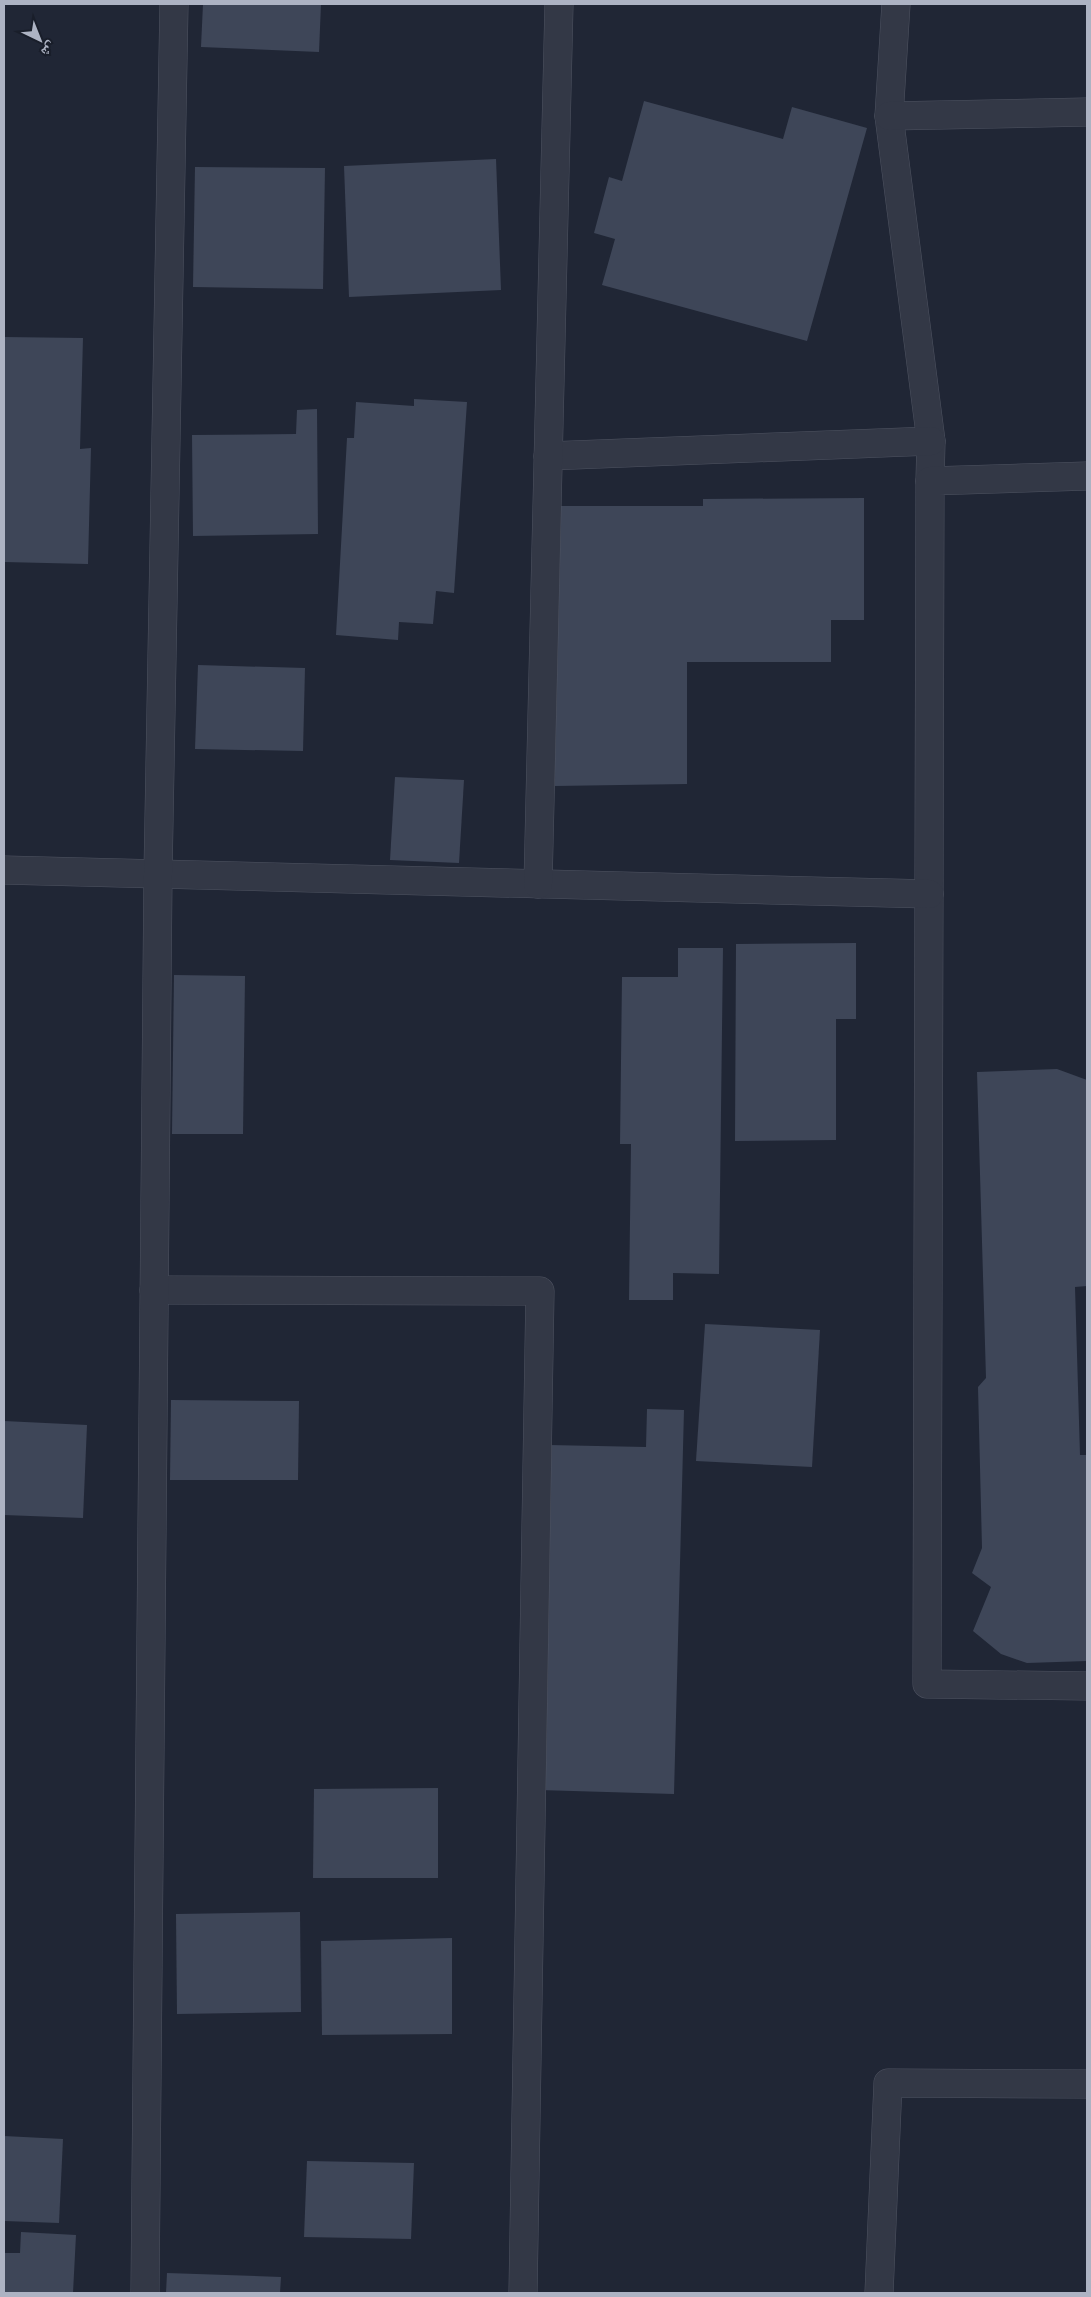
<svg xmlns="http://www.w3.org/2000/svg" width="1091" height="2297" viewBox="0 0 1091 2297" font-family="'Space Grotesk','Noto Naskh Arabic',sans-serif">
<style>
.building{fill:#3e4658}
.lines{fill:none;stroke-linecap:round;stroke-linejoin:round}
.street-casing{stroke:#4e5361;stroke-width:29}
.street{stroke:#333846;stroke-width:28}
</style>
<rect width="100%" height="100%" fill="#202635"/>
<!-- building -->
<g class="building">
<polygon points="203,4 321,4 319,52 201,47"/>
<polygon points="644,101 783,139 792,107 867,128 807,341 602,285 615,239 594,233 609,177 622,181"/>
<polygon points="496,159 501,290 349,297 344,166"/>
<polygon points="195,167 325,168 323,289 193,287"/>
<polygon points="4,337 83,338 80,449 91,448 88,564 4,562"/>
<polygon points="414,399 467,402 454,593 436,591 433,624 399,622 398,640 336,635 347,438 354,438 356,402 414,406"/>
<polygon points="317,409 318,534 193,536 192,435 296,434 297,410"/>
<polygon points="864,498 864,620 831,620 831,662 687,662 687,784 555,786 555,506 703,506 703,499"/>
<polygon points="198,665 305,668 303,751 195,749"/>
<polygon points="395,777 464,780 459,863 390,860"/>
<polygon points="856,943 856,1019 836,1019 836,1140 735,1141 736,944"/>
<polygon points="678,948 723,948 719,1274 673,1273 673,1300 629,1300 631,1144 620,1144 622,977 678,977"/>
<polygon points="174,975 245,976 243,1134 172,1134"/>
<polygon points="1057,1069 1087,1080 1087,1286 1075,1287 1080,1455 1087,1455 1087,1661 1027,1663 1001,1654 973,1631 991,1587 972,1573 982,1548 978,1387 986,1378 977,1072"/>
<polygon points="705,1324 820,1330 812,1467 696,1461"/>
<polygon points="171,1400 299,1401 298,1480 170,1480"/>
<polygon points="647,1409 684,1410 674,1794 539,1790 549,1445 646,1447"/>
<polygon points="4,1421 87,1425 83,1518 4,1515"/>
<polygon points="438,1788 438,1878 313,1878 314,1789"/>
<polygon points="300,1912 301,2012 177,2014 176,1914"/>
<polygon points="452,1938 452,2034 322,2035 321,1941"/>
<polygon points="4,2136 63,2139 59,2223 4,2221"/>
<polygon points="307,2161 414,2163 411,2239 304,2237"/>
<polygon points="21,2232 76,2235 73,2293 4,2293 4,2253 20,2253"/>
<polygon points="167,2273 281,2277 280,2293 166,2293"/>
</g>
<g class="lines">
<defs>
<g id="street">
<polyline points="896,4 889,116 931,441 930,481"/>
<polyline points="889,116 1087,112"/>
<polyline points="548,456 931,441"/>
<polyline points="1087,476 930,481 927,1684 1087,1686"/>
<polyline points="4,870 929,894"/>
<polyline points="538,884 559,4"/>
<polyline points="154,1290 540,1291 523,2293"/>
<polyline points="145,2293 158,874 174,4"/>
<polyline points="879,2293 888,2083 1087,2084"/>
</g>
</defs>
<!-- street casing -->
<use href="#street" class="street-casing"/>
<!-- street -->
<use href="#street" class="street"/>
</g>
<!-- border -->
<rect width="1091" height="2297" fill="none" stroke="#adb3c3" stroke-width="10"/>
<!-- north arrow -->
<g transform="translate(40 40) rotate(137)" stroke="#191e2a" stroke-width="4" paint-order="stroke">
<path d="M0-4L9 19L0 12L-9 19Z" fill="#adb3c3"/>
<text y="-8" font-size="14" font-weight="bold" text-anchor="middle" fill="#adb3c3">ش</text>
</g>
</svg>
